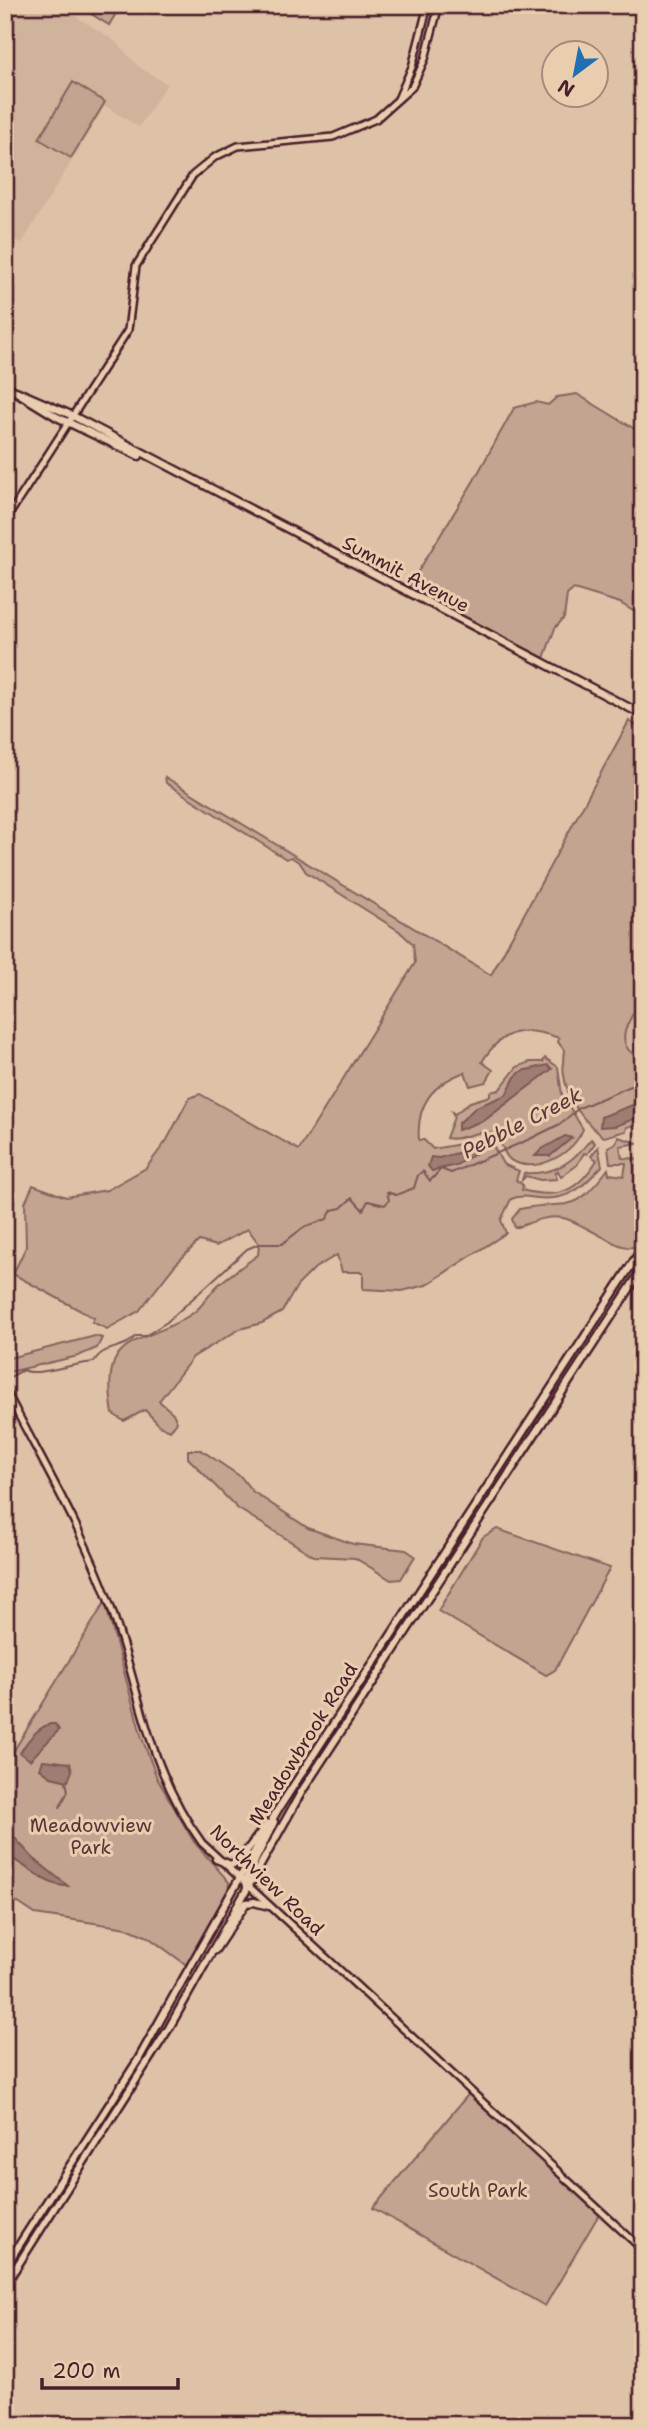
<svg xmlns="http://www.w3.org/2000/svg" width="648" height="2430" viewBox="0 0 648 2430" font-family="'Shantell Sans',sans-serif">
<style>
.built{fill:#d0b39b}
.green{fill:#c3a490;stroke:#86625e;stroke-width:2}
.water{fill:#a07d72;stroke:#7e5756;stroke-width:2}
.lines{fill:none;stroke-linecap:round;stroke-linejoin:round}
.stream{stroke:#7e5756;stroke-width:2}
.minor-casing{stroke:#4a1f2b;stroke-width:10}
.major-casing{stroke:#4a1f2b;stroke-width:11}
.minor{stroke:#e8cdaf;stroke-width:5}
.major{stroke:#e8cdaf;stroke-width:6}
.labels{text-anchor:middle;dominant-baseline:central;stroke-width:6;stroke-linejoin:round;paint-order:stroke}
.street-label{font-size:19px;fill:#4a1f2b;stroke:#e8cdaf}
.park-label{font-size:19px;fill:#5c333a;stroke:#e8cdaf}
.water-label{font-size:21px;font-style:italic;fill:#60363d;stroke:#e8cdaf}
</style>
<rect width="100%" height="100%" fill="#dec2a7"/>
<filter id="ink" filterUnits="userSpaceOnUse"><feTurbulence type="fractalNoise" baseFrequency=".0143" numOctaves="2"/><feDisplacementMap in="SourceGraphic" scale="14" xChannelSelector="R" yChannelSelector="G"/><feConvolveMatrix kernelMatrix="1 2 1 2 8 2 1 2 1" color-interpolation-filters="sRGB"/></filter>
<g filter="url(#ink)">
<!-- built -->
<g class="built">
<polygon points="5,5 58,5 115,41 138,66 167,84 139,127 105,106 22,243 5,236"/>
<polygon points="643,998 643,1051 633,1054 624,1042 624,1031"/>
</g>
<!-- green -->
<g class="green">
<polygon points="77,5 121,5 109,25"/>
<polygon points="73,82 105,102 71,158 39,139"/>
<polygon points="577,394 643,434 643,617 620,603 574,589 567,595 564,618 555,628 544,658 408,588 473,482 514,408 536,402 548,405 557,397"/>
<path d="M629 721 643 729V998C634 1013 612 1039 633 1054 636 1056 640 1056 643 1059V1123L627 1127 626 1131 604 1137 601 1135C573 1112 559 1085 564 1050L558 1042 559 1038C524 1025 502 1029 482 1062L493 1070 486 1082 470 1086 465 1072C432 1084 416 1105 419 1140H424L433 1149 483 1140 491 1142 503 1164 519 1171 516 1180 523 1185 522 1190C558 1200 578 1191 597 1160L591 1156 598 1147 602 1166C582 1188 569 1201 537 1198 528 1197 521 1195 511 1199L501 1220 506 1233 426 1285 402 1291 363 1289V1272H342L337 1255 315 1268 297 1286 282 1312 262 1323 240 1329 193 1357 159 1401 173 1413 177 1422 170 1430 161 1427 145 1410 124 1421 113 1414C98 1329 143 1348 193 1313 203 1306 209 1294 218 1285 231 1274 244 1265 258 1255L259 1244 248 1229 216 1246 199 1241 175 1265 139 1311 107 1329 92 1322 94 1318 13 1274 26 1247 25 1203 33 1185 66 1197 107 1190 146 1168 167 1140 189 1098 200 1094 299 1150 415 963 413 944 399 931 306 872 300 863 291 857 286 859 166 783 165 777 491 975Z"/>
<path d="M545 1058 558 1067 562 1095 583 1129C574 1153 539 1173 514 1162 501 1157 504 1137 490 1133 476 1129 461 1142 446 1138L454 1117 452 1112 455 1114 470 1102 490 1096V1092L499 1090 517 1067 530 1062H543Z"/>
<path d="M618 1137 638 1143 620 1146 622 1158 643 1159V1234L633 1247C619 1251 582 1222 563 1218 545 1215 531 1223 515 1228L512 1219 520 1209C570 1198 570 1219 608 1169L609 1174 624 1176 626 1163H610L608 1147 616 1143Z"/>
<path d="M591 1139 595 1143 587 1154 584 1153 577 1165 561 1177 558 1171 555 1173 557 1179 540 1180 526 1176 522 1180 524 1173C555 1175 573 1162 591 1139Z"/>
<polygon points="95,1336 102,1338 97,1348 78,1356 5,1373 5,1359"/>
<polygon points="188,1450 201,1450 241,1477 252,1491 308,1528 353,1544 406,1550 415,1556 401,1579 391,1580 355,1558 314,1556 237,1508 188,1458"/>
<polygon points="497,1529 610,1568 555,1670 546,1675 438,1611 483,1537"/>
<polygon points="105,1602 142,1738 157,1778 194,1842 229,1882 228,1892 188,1966 148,1937 127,1928 35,1914 5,1894 5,1765"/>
<polygon points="471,2091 601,2211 545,2306 373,2208"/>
</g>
<!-- water -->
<g class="water">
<polygon points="548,1065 552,1069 485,1120 458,1130 458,1124 476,1107 506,1095 515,1077 522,1071"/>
<polygon points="643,1101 641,1116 616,1126 600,1127 601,1117"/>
<polygon points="565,1136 572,1138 550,1156 535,1156 542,1149"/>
<polygon points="479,1147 480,1151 456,1165 432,1171 428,1166 431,1157 439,1158"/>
<path d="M50 1724H55L59 1730 30 1760 20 1753C26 1742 37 1728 50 1724Z"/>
<polygon points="43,1760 70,1763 72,1771 68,1781 51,1777 40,1769"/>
<path d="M5 1827 32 1857 68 1886C45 1887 25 1863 5 1855Z"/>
</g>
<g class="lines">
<!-- stream -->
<g class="stream">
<path d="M10 1377 23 1370C36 1377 75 1363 94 1362 103 1344 124 1351 136 1336H145L167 1322 247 1249 259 1244H282L304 1227 327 1219 332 1210 341 1208 352 1198 363 1210 368 1201 385 1205 389 1200 387 1192 396 1195 414 1188 418 1175 423 1171 430 1181 441 1169 451 1173 530 1139 560 1124 579 1108 643 1081"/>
<polyline points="60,1807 68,1791 66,1782"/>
</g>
<defs>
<g id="minor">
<polyline points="398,99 412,67 428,5"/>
<polyline points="5,521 128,330 136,266 193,175 215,157 238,146 333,137 376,119 412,87 425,59 439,5"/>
<path d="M5 1389C41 1460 83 1530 110 1605 141 1691 146 1766 202 1843L643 2250"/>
</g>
<g id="major">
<polyline points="5,385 57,417 139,456"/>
<polyline points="16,391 71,415 643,715"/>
<polyline points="216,1859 231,1865 238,1862 267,1824"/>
<polyline points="247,1887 246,1879 274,1822"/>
<polyline points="215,1950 246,1903 254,1902 269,1906"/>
<polyline points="5,2267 138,2060 277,1811 643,1247"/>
<polyline points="5,2285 169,2028 302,1791 643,1268"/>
</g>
</defs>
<!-- minor casing -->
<use href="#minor" class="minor-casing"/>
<!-- major casing -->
<use href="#major" class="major-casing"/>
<!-- minor -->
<use href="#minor" class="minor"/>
<!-- major -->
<use href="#major" class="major"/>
</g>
</g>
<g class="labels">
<!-- street labels -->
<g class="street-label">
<text transform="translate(406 574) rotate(28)">Summit Avenue</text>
<text transform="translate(303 1744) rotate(-58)">Meadowbrook Road</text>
<text transform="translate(267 1880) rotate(44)">Northview Road</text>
</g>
<!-- park labels -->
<g class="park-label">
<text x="91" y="1825">Meadowview<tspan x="91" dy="22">Park</tspan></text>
<text x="478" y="2190">South Park</text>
</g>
<!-- water labels -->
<g class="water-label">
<text transform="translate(522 1123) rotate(-27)">Pebble Creek</text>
</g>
</g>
<!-- margin -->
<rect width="648" height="2430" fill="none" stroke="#e8cdaf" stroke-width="28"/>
<rect x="14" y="14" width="620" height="2402" fill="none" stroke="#4a1f2b" stroke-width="2.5" filter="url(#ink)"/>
<!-- north arrow -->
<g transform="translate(575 74) rotate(212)"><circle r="33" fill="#e8cdaf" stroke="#a9877a" stroke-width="2"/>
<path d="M0-5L12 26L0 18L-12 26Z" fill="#1f6fb2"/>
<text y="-10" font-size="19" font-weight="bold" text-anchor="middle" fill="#4a1f2b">N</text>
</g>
<!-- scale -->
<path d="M42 2378v10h136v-10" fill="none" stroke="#4a1f2b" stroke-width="3.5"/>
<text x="52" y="2378" font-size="21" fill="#4a1f2b" stroke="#e8cdaf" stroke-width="5" paint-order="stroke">200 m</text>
</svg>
